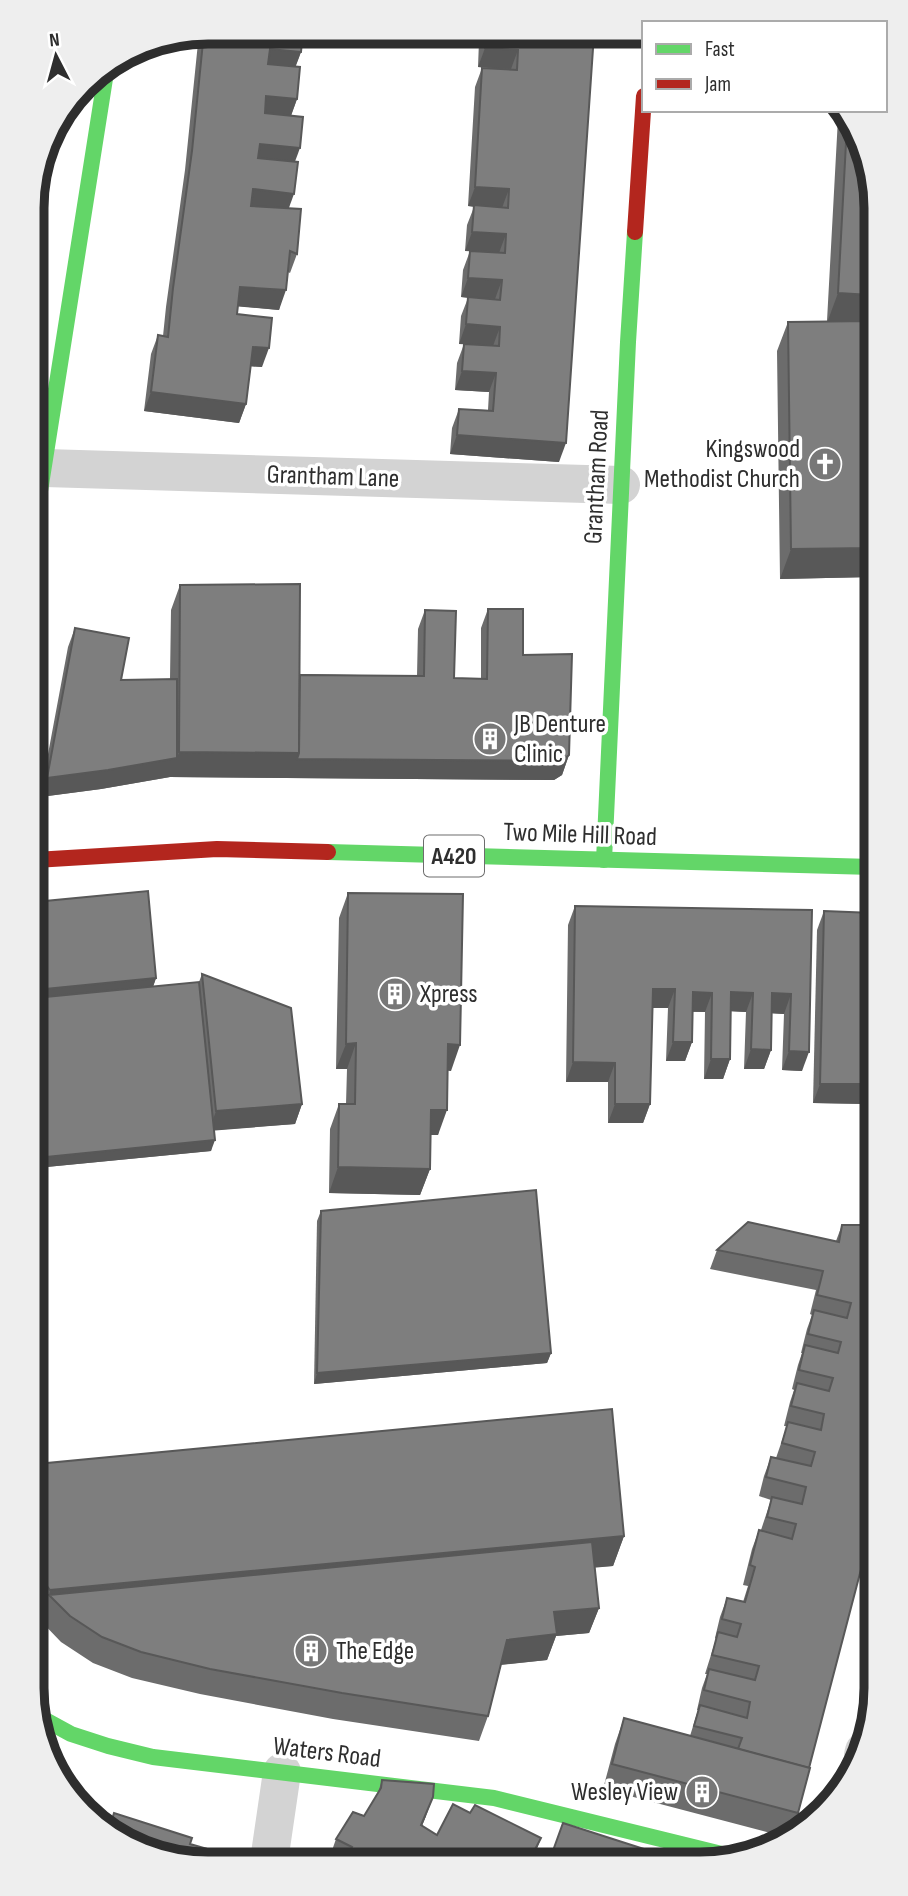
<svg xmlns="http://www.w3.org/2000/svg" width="908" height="1896" viewBox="0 0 908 1896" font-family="'Sofia Sans Condensed',sans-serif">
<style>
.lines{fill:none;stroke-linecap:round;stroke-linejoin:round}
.street{stroke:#d3d3d3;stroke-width:38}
.fast{stroke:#63d668;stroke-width:16}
.jam{stroke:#b3261e;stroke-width:16}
.wall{fill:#6c6c6c}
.shaded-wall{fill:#585858}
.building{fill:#7e7e7e;stroke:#585858;stroke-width:2}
.labels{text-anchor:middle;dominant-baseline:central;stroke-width:7;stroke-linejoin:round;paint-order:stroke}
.shield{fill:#fff;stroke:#6d6d6d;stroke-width:2}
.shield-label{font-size:24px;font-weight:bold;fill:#2e2e2e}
.poi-label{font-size:26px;fill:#2e2e2e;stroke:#fff;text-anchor:start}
.street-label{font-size:26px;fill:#2e2e2e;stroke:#fff}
.rim{fill:none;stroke:#2e2e2e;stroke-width:9}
</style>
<rect width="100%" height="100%" fill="#fff"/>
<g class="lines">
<!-- street -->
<g class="street">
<polyline points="45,468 621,485"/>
<polyline points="863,1755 864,1751"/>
<polyline points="269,1861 282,1772"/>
</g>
<!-- fast -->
<g class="fast">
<polyline points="34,529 107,66"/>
<polyline points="328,852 873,867"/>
<polyline points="604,860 628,342 635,232"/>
<polyline points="38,1716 71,1734 108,1746 153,1757 494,1798 738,1858"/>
</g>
<!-- jam -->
<g class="jam">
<polyline points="635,232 644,96"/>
<polyline points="35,860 217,849 328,852"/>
</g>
</g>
<!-- wall -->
<g class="wall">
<polygon points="208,32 301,52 295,67 297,99 291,116 294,162 289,208 297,254 290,273 288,272 279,310 238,306 237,314 262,367 251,366 246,404 239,423 144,411 151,354 158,335 163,336 166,307 185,170 199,33"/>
<polygon points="482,33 594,34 559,462 450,454 452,428 459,409 488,410 489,392 455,390 457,363 464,344 466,344 459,344 461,316 468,298 461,297 463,270 470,251 465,251 467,225 474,207 468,206 475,87 482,68 511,70 478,67 479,41"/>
<polygon points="840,113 870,162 872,577 780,579 777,351 788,322 827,321 838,118"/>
<polygon points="180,585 300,674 417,676 418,629 425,610 454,678 481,679 481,628 488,609 523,655 569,755 562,775 554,780 170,777 101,789 40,797 68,647 75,628 121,680 170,679 171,610"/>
<polygon points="348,893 451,1071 448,1070 438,1135 430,1135 430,1169 420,1195 329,1193 330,1129 339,1104 346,1104 347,1069 336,1069 339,918"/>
<polygon points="35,902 156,978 153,987 199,982 202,974 302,1104 295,1124 214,1130 211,1151 36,1168"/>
<polygon points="575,906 812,910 802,1071 782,1070 784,1014 771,1013 771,1050 764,1069 744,1069 746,1012 731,1011 730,1059 723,1079 704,1079 705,1012 692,1012 692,1042 685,1061 666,1061 668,1008 652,1008 650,1104 643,1123 608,1123 608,1082 566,1082 568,925"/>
<polygon points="824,911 867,1104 813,1103 817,930"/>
<polygon points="321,1211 551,1353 547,1363 314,1384 317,1221"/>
<polygon points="842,1225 874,1225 798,1813 792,1830 782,1836 603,1789 615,1744 624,1718 690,1736 698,1710 697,1710 702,1688 707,1674 705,1674 716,1639 715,1638 720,1617 727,1598 743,1602 748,1586 743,1585 752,1549 759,1530 761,1530 771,1500 759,1496 764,1476 771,1457 776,1458 787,1426 784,1426 790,1402 794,1390 792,1389 798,1365 802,1353 801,1353 807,1329 812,1315 810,1314 816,1290 710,1269 717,1250 836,1241"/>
<polygon points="37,1464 624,1536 613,1566 595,1567 599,1608 589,1633 556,1636 547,1660 501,1665 488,1716 479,1741 333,1719 200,1694 132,1678 93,1663 61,1642 37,1617"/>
<polygon points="382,1780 426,1816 422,1826 437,1835 533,1859 333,1860 329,1859 336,1839 364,1816 377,1795"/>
</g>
<!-- shaded-wall -->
<g class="shaded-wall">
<polygon points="485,48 518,50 511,69 478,67"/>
<polygon points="270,49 301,52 294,71 263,68"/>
<polygon points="266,96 297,99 290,118 259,115"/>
<polygon points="260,144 300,148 293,167 253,163"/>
<polygon points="475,187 509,189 502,208 468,206"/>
<polygon points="253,189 294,194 287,213 246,208"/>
<polygon points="472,232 506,234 499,253 465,251"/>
<polygon points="468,278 502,280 495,299 461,297"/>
<polygon points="240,287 286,290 279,310 233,306"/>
<polygon points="838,293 871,295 871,325 827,323"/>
<polygon points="466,324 500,327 493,346 459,344"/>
<polygon points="253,347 269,348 262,367 246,366"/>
<polygon points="462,371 496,373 489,392 455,390"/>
<polygon points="151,392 246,404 239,423 144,411"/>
<polygon points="457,435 566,443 559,462 450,454"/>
<polygon points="872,548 872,577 780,579 791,549"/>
<polygon points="179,752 569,755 562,775 554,780 170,777 101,789 40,797 47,778 177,758"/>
<polygon points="156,978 149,998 35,1009 35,990"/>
<polygon points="653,989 675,989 668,1008 646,1008"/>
<polygon points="693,992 712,993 705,1012 686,1011"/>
<polygon points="731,992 753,993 746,1012 724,1011"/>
<polygon points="772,993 791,994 784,1014 765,1013"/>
<polygon points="673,1042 692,1042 685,1061 666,1061"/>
<polygon points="356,1043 347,1069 336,1069 346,1044"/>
<polygon points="448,1044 460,1045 451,1071 439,1070"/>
<polygon points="751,1049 771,1050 764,1069 744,1069"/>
<polygon points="789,1051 809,1052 802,1071 782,1070"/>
<polygon points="711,1059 730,1059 723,1079 704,1079"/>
<polygon points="573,1062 615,1063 608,1082 566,1082"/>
<polygon points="820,1084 874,1084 874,1086 867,1104 813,1103"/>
<polygon points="302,1104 295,1124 209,1131 216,1111"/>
<polygon points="615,1104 650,1104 643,1123 608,1123"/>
<polygon points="431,1110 447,1110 438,1135 421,1135"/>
<polygon points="215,1140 211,1151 36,1168 36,1158"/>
<polygon points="338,1167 430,1169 420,1195 329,1193"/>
<polygon points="551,1353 547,1363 314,1384 317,1373"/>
<polygon points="624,1536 613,1566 70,1617 49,1595 50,1590"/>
<polygon points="599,1608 589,1633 556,1636 547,1660 497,1665 507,1640 554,1612"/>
<polygon points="433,1797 426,1816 414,1844 421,1825"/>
<polygon points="541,1838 534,1857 533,1859 530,1859"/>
</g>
<!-- building -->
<g class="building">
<polygon points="204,32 303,32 301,52 270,49 268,64 300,67 297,99 266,96 265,113 303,117 300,148 260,144 258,158 298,162 294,194 253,189 251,206 301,209 297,254 290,251 286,290 240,287 237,314 272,318 269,348 253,347 246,404 151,392 158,335 168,337 173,288 192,151"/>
<polygon points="485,33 594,34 566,443 457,435 459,409 493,411 496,373 462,371 464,344 499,346 500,327 466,324 468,297 500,300 502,280 468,278 470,251 505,253 506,234 472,232 474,205 508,208 509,189 475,187 482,68 517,70 518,50 485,48"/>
<polygon points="847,124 870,162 871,295 838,293"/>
<polygon points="871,321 872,548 791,549 788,322"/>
<polygon points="300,584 299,753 179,752 180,585"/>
<polygon points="488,609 523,609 523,655 572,654 569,755 561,761 297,759 299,753 300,675 424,676 425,610 456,611 454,678 487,679"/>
<polygon points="75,628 129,638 121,680 177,679 177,758 108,770 47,778"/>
<polygon points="148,891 156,978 35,990 35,902"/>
<polygon points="348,893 463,894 460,1045 448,1044 447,1110 431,1110 430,1169 338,1167 339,1104 355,1104 356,1043 346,1044"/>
<polygon points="575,906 812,910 809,1052 789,1051 791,994 772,993 771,1050 751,1049 753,993 731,992 730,1059 711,1059 712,993 693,992 692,1042 673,1042 675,989 653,989 650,1104 615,1104 615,1063 573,1062"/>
<polygon points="824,911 873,913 874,1084 820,1084"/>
<polygon points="202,974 291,1008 302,1104 216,1111"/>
<polygon points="199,982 215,1140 36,1158 35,998"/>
<polygon points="536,1190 551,1353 317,1373 321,1211"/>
<polygon points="748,1222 839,1242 842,1225 874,1225 875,1516 809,1768 738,1749 742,1738 694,1726 700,1705 747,1718 750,1702 704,1690 709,1669 755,1680 759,1666 712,1655 718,1632 737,1637 741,1624 722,1619 727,1598 745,1602 755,1567 750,1565 759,1530 792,1539 796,1524 767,1517 772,1497 802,1504 806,1487 766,1477 771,1457 811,1466 815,1452 782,1443 788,1422 821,1430 824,1414 791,1406 797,1383 829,1391 833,1378 799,1370 805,1345 838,1353 841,1342 808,1334 814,1310 847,1318 851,1303 817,1295 823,1271 717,1250"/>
<polygon points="612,1409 624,1536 50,1590 37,1573 37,1464"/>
<polygon points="592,1542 599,1608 554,1612 557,1634 507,1640 488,1716 342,1693 210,1669 141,1652 102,1637 70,1616 49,1595"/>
<polygon points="624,1718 810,1768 798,1813 612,1764"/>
<polygon points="382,1780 434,1784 433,1797 421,1825 437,1835 453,1804 470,1813 475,1805 541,1838 530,1859 345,1860 352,1847 336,1839 353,1812 364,1816 381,1788"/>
<polygon points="86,1811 112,1820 114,1813 192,1838 190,1844 221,1853 218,1861 174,1861 91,1820"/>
<polygon points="563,1823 675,1859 550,1859"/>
</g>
<!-- icons -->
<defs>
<symbol id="church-disc" viewBox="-11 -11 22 22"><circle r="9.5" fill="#777" stroke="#fff"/><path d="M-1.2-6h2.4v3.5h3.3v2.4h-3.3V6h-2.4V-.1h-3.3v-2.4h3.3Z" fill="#fff"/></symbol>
<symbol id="building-disc" viewBox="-11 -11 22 22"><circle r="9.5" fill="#777" stroke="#fff"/><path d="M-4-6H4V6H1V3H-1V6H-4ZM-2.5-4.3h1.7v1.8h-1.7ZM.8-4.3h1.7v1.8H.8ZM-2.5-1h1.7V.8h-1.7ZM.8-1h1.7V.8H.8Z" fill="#fff"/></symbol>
</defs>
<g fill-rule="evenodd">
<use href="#church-disc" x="806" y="445" width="38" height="38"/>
<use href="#building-disc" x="471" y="720" width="38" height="38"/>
<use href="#building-disc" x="376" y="975" width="38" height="38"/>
<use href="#building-disc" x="292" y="1632" width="38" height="38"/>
<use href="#building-disc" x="683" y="1773" width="38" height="38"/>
</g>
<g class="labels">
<!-- shield labels -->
<rect class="shield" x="424" y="835.5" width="60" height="41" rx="5"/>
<g class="shield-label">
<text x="454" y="856">A420</text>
</g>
<!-- poi labels -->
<g class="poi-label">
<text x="800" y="449" text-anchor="end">Kingswood<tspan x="800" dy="30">Methodist Church</tspan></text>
<text x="514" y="724">JB Denture<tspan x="514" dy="30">Clinic</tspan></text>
<text x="420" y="994">Xpress</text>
<text x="336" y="1651">The Edge</text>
<text x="678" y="1792" text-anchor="end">Wesley View</text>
</g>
<!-- street labels -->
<g class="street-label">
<text transform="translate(333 477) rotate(2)">Grantham Lane</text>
<text transform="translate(597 477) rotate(-87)">Grantham Road</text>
<text transform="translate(580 835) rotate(2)">Two Mile Hill Road</text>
<text transform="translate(327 1753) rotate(7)">Waters Road</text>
</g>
</g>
<!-- crop -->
<path d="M0 0H908V1896H0ZM208 44H700A164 164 0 0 1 864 208V1688A164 164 0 0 1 700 1852H208A164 164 0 0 1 44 1688V208A164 164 0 0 1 208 44Z" fill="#eee" fill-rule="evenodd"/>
<path class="rim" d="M208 44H700A164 164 0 0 1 864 208V1688A164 164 0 0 1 700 1852H208A164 164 0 0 1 44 1688V208A164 164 0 0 1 208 44Z"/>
<!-- legend -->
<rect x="642" y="21" width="245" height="91" fill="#ffffff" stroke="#ababab" stroke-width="2"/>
<rect x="656" y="44" width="35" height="10" fill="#63d668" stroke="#ababab" stroke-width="2"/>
<text x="705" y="56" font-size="21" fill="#2e2e2e">Fast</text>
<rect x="656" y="79" width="35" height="10" fill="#b3261e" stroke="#ababab" stroke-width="2"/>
<text x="705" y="91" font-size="21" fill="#2e2e2e">Jam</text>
<!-- north arrow -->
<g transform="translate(56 56) rotate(354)" stroke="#ffffff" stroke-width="5" paint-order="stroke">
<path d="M0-5L12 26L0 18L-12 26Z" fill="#2e2e2e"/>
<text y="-10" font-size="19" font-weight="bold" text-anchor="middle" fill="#2e2e2e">N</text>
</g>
</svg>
